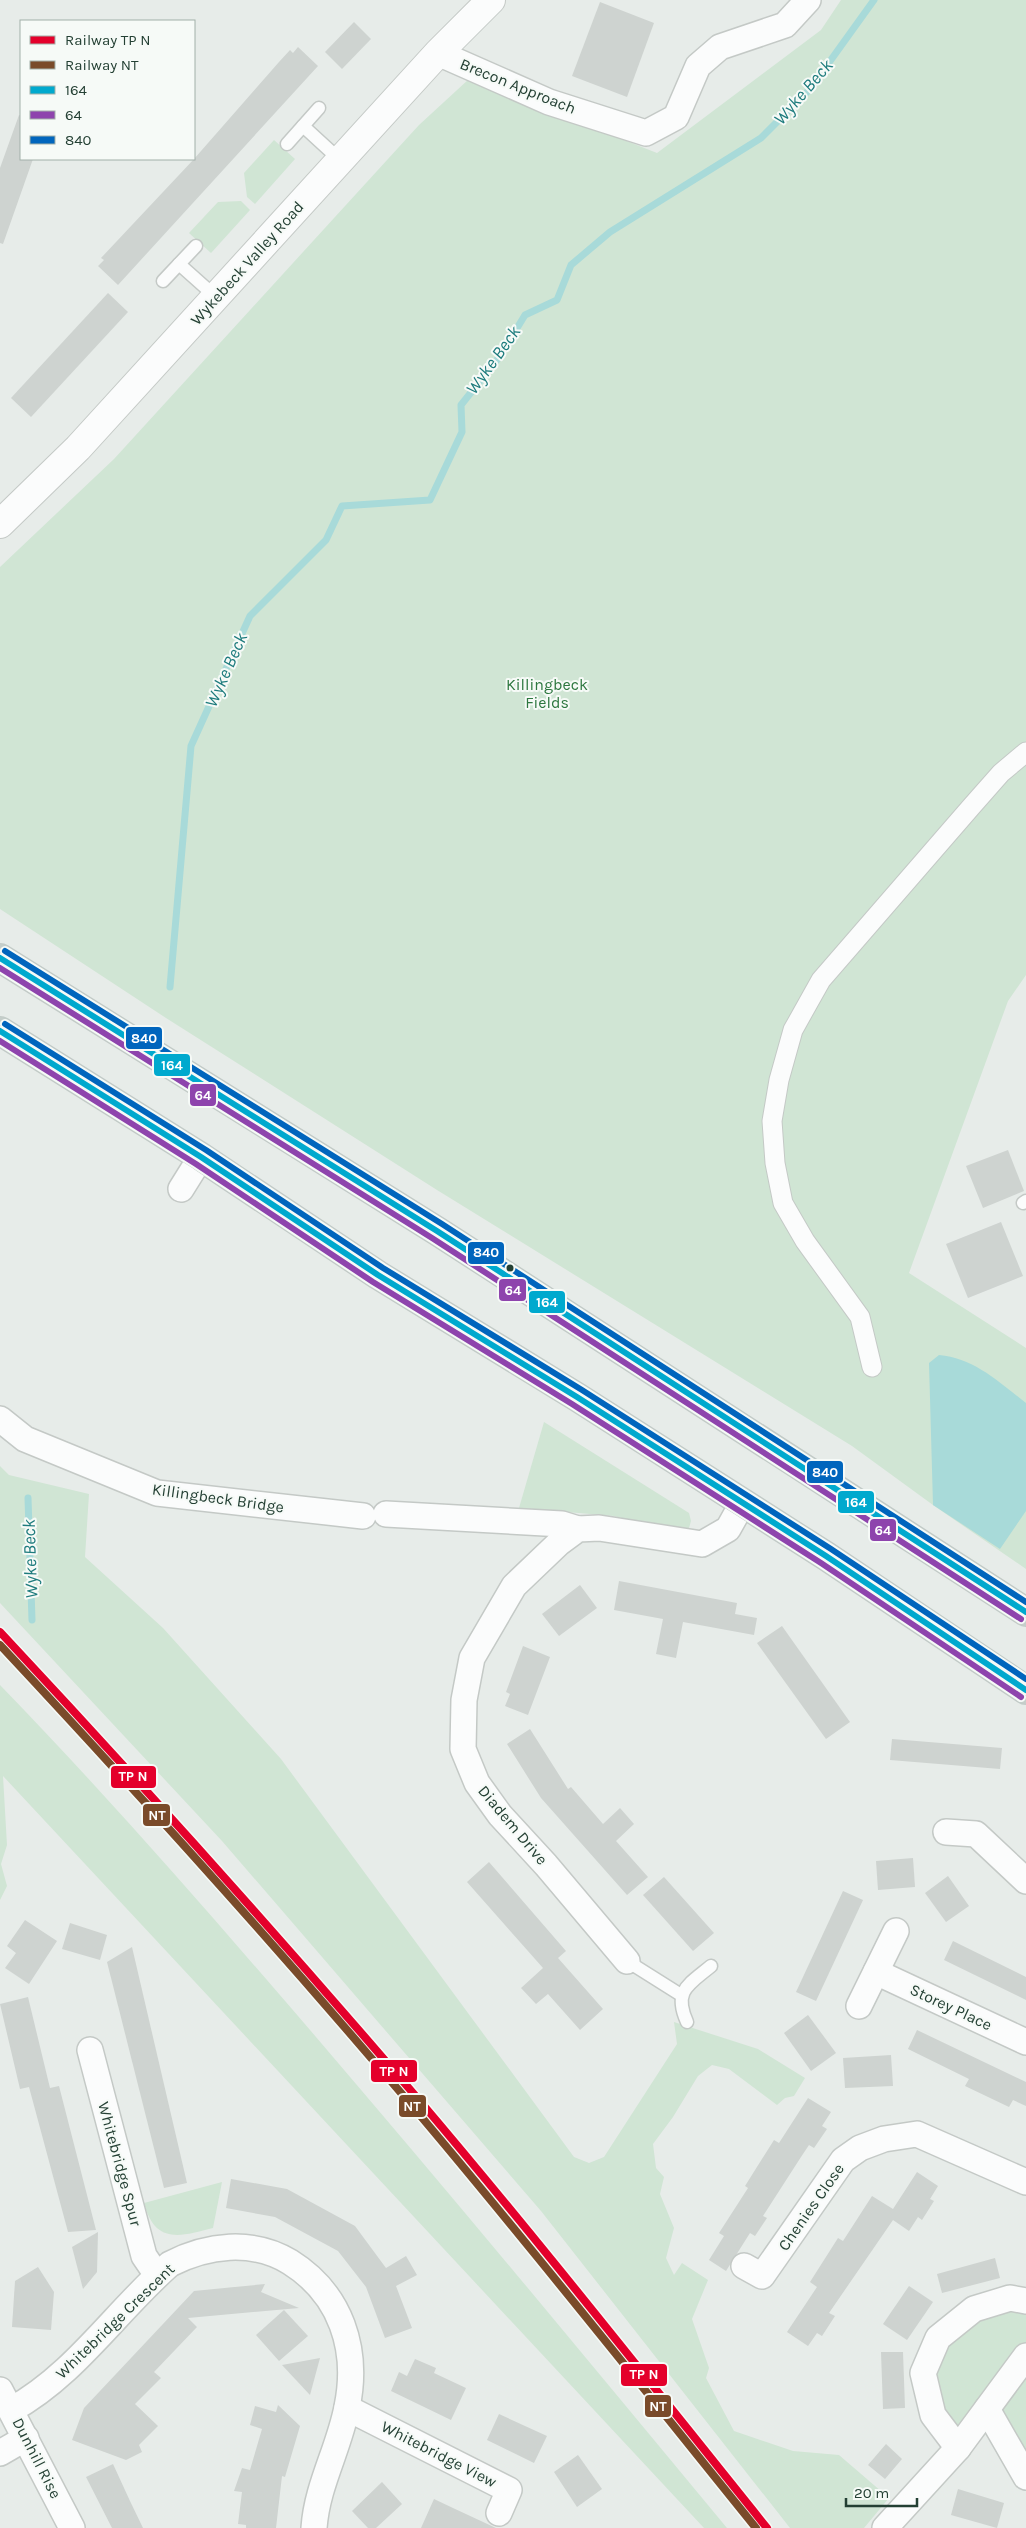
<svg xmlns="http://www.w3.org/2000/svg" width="1026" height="2528" viewBox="0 0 1026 2528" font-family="Karla,sans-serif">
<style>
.green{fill:#d0e5d4}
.water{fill:#a8dad9}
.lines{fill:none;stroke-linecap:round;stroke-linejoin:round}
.stream{stroke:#a8dad9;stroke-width:7}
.building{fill:#ced3d0}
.service-casing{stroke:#c4c9c6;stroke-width:15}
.pedestrian-casing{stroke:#c4c9c6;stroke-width:21}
.minor-casing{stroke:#c4c9c6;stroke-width:28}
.tertiary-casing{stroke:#c4c9c6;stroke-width:30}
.trunk-casing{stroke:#c2cac7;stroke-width:30}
.service{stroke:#fbfcfc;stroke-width:12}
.pedestrian{stroke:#fbfcfc;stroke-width:19}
.minor{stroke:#fbfcfc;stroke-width:25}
.tertiary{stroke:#fbfcfc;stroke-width:28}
.trunk{stroke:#c5ceca;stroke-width:28}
.bus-1-casing{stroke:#f6faf7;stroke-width:10}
.bus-2-casing{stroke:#f6faf7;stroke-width:10}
.bus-3-casing{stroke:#f6faf7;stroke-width:10}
.bus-1{stroke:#00a9ce;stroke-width:6}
.bus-2{stroke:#8e44ad;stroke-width:6}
.bus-3{stroke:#0065bd;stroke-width:6}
.rail-1-casing{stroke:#f6faf7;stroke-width:11}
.rail-2-casing{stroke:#f6faf7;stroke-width:11}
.rail-1{stroke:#e4002b;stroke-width:8}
.rail-2{stroke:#7a4b2a;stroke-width:8}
.bus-dot{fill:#244034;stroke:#f6faf7;stroke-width:2}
.labels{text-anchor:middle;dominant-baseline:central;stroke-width:4;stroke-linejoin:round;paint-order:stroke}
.street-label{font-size:16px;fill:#244034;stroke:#f6faf7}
.park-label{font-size:16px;fill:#2d773f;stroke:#f6faf7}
.water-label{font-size:18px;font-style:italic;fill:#1d7b7d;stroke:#f6faf7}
.line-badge{stroke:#f6faf7;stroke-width:2}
.badge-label{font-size:14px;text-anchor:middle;font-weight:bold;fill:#fff}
</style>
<rect width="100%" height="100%" fill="#e7ece9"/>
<!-- green -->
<g class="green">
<polygon points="841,0 1026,0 1026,975 1008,1001 909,1273 1026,1348 1026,1569 933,1505 852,1446 437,1190 166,1018 0,909 0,567 114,459 419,125 469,79 657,153 821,30"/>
<polygon points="274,140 295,159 255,204 247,197 244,173"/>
<polygon points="241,201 250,210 211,253 189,233 218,202"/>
<polygon points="544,1422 689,1513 691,1521 689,1528 678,1532 614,1516 519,1508"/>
<polygon points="0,1466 9,1475 89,1494 85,1557 163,1628 281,1759 574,2157 589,2163 604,2157 677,2044 674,2022 758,2049 805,2078 794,2096 785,2098 777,2105 729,2069 712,2065 698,2076 673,2117 653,2144 656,2168 664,2177 660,2194 674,2228 666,2258 674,2275 682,2263 708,2280 692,2319 709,2368 706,2378 734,2431 793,2451 839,2455 889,2498 864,2528 790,2528 541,2211 222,1841 0,1603"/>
<path d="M0 1685C101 1789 197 1899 292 2009 439 2180 583 2354 727 2528H704L3 1776 7 1845 1 1864 7 1886 0 1900Z"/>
<path d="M222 2182 213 2228C179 2237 155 2244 144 2203Z"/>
<polygon points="1026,2301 1026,2477 987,2409 958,2448 933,2415 938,2338 974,2309"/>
</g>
<!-- water -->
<path class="water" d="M939 1355C974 1358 999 1382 1026 1403V1511L1000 1549 933 1505 929 1363Z"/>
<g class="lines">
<!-- stream -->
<g class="stream">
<polyline points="170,987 191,746 250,616 326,540 342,506 430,500 462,432 461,405 500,356 525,315 557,300 571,265 610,232 761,138 810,89 874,0"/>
<polyline points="28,1498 32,1620"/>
</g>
</g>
<!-- building -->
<g class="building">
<polygon points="600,2 654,23 627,97 572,76"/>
<polygon points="354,22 371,39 342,69 325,52"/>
<polygon points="298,47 318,66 118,285 98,266 104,260 101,258 194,159 279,62 290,50 293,53"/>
<polygon points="19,115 21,116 21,159 33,159 3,244 0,243 0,168"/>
<polygon points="108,293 128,312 31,417 11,398"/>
<polygon points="1008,1150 1024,1191 983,1208 966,1166"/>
<polygon points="1001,1222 1023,1276 968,1298 946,1244"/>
<polygon points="619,1581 737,1603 735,1614 757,1618 754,1635 683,1622 676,1658 656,1654 663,1619 614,1610"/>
<polygon points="580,1585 597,1608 559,1636 542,1614"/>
<polygon points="782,1626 850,1722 826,1739 757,1643"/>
<polygon points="523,1646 550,1657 528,1715 505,1706 510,1694 506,1692"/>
<polygon points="530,1729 568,1789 571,1787 603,1824 620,1808 634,1824 616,1841 648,1877 627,1895 541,1798 507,1744"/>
<polygon points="892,1739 1002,1748 1000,1769 890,1760"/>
<polygon points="913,1858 915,1887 878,1890 876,1861"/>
<polygon points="489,1862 566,1951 558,1958 603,2009 580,2030 548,1994 536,2004 521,1988 543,1968 467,1882"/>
<polygon points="948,1876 969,1906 946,1922 925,1893"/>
<polygon points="664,1877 714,1933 693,1951 643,1895"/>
<polygon points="843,1891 863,1900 816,2001 796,1992"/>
<polygon points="25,1920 57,1941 29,1984 5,1968 16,1953 7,1946"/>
<polygon points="70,1923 107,1935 100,1960 62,1949"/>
<polygon points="953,1941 1026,1977 1026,2000 944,1960"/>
<polygon points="132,1947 187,2183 164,2188 107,1962"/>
<polygon points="28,1997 50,2088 59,2086 96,2230 68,2232 29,2087 20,2089 0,2004"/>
<polygon points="808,2015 836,2053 811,2071 784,2033"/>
<polygon points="917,2030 1026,2082 1026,2106 1013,2100 1009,2107 965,2086 969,2079 908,2049"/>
<polygon points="891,2055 893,2086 845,2088 843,2058"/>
<polygon points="808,2098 831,2112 822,2126 827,2129 814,2148 809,2145 801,2157 763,2216 767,2218 755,2236 750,2233 726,2271 709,2260 724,2236 719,2233 748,2188 745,2186 774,2140 779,2143"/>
<polygon points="917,2172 938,2186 930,2199 934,2201 922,2220 918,2217 909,2231 893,2220 829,2313 835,2316 822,2336 817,2333 808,2346 787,2332 817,2287 810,2282 838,2238 843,2241 872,2196 893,2209"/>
<polygon points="231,2179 287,2189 355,2226 386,2268 406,2256 417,2275 396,2286 412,2328 385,2338 366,2287 338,2251 275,2217 226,2208"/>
<polygon points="98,2232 97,2272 83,2289 72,2247"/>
<polygon points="995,2258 1000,2278 942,2293 937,2274"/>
<polygon points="38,2267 54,2292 51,2330 12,2327 15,2281"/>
<polygon points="265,2284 261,2292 299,2308 188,2318 197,2327 154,2372 161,2378 135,2404 158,2426 139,2445 142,2452 126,2460 72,2440 84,2408 194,2291"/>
<polygon points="909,2286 933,2302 907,2340 883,2324"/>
<polygon points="284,2310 308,2336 279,2361 256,2335"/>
<polygon points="881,2352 903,2352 905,2408 883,2409"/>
<polygon points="320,2358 310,2395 282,2365"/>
<polygon points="415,2359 436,2368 434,2373 466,2388 451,2420 391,2391 399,2372 407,2376"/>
<polygon points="278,2405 300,2426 285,2477 282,2476 276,2528 246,2528 246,2525 238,2524 242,2492 234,2491 242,2468 250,2470 262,2429 250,2425 255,2406 276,2412"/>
<polygon points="499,2414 547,2436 534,2463 487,2440"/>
<polygon points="886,2444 902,2459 885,2479 868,2465"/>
<polygon points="578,2455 602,2489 577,2507 554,2472"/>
<polygon points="113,2464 130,2501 143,2528 112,2528 86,2477"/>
<polygon points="382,2482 402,2504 376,2528 368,2528 352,2511"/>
<polygon points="958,2489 1004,2503 997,2528 951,2515"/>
<polygon points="434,2499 453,2508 496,2528 421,2528"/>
</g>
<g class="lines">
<defs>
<g id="service">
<polyline points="303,126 340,160"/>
<polyline points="287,144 319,108"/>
<polyline points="179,264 216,297"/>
<polyline points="163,281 196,246"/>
<polyline points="1023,1203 1026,1201"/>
<polyline points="627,1961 681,1995"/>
<path d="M687 2022C673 1991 688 1985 711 1966"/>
</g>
<polyline id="pedestrian" points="872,1367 860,1317 805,1241 783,1203 775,1163 772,1121 779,1080 793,1030 821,980 971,807 1001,773 1026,752"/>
<g id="minor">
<polyline points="438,53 549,102 646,133 676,117 698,66 720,47 785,25 808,0"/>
<polyline points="181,1189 201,1157"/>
<polyline points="0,1419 25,1439 157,1493 363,1516"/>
<polyline points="386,1514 562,1524 578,1529"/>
<polyline points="946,1832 976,1834 1026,1881"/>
<polyline points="627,1961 546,1865 500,1815 477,1783 463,1749 464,1700 472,1658 514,1586 559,1543 578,1529 599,1528 702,1544 728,1529 742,1504"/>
<polyline points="876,1972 1026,2042"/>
<polyline points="859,2006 896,1931"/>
<polyline points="90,2050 144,2256 157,2275"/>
<polyline points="744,2266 762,2276 843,2160 860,2148 884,2139 917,2134 1026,2182"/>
<polyline points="0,2390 72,2528"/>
<polyline points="347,2408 509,2490 499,2513"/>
<polyline points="987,2409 1026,2477"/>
<path d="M11 2410C75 2375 116 2311 170 2264 207 2245 252 2239 290 2262 341 2294 359 2349 347 2407 339 2449 317 2485 314 2528"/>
<polyline points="958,2448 933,2415 923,2373 938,2338 974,2309 1010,2298 1026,2301"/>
<polyline points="0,2453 26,2438"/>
<polyline points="885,2528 958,2448 1026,2356"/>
</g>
<polyline id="tertiary" points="0,524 78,448 438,53 491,0"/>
<g id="trunk">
<polyline points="0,958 437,1231 1026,1612"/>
<polyline points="0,1031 201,1157 378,1275 577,1397 826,1556 1026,1690"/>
</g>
</defs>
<!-- service casing -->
<use href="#service" class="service-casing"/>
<!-- pedestrian casing -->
<use href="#pedestrian" class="pedestrian-casing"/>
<!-- minor casing -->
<use href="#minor" class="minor-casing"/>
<!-- tertiary casing -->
<use href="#tertiary" class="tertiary-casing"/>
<!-- trunk casing -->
<use href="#trunk" class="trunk-casing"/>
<!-- service -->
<use href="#service" class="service"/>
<!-- pedestrian -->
<use href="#pedestrian" class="pedestrian"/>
<!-- minor -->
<use href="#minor" class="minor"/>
<!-- tertiary -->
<use href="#tertiary" class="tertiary"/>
<!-- trunk -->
<use href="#trunk" class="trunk"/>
<defs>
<g id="bus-1">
<polyline points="0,958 437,1231 1026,1612"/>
<polyline points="0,1031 201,1157 378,1275 577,1397 826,1556 1026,1690"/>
</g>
<g id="bus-2">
<polyline points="0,968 432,1238 1021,1619"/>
<polyline points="0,1041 196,1164 373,1282 572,1404 821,1563 1021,1697"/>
</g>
<g id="bus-3">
<polyline points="5,951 442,1224 1026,1602"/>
<polyline points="5,1024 206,1150 383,1268 582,1390 831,1549 1026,1679"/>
</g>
</defs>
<!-- bus-1 casing -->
<use href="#bus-1" class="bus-1-casing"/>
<!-- bus-2 casing -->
<use href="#bus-2" class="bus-2-casing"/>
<!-- bus-3 casing -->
<use href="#bus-3" class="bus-3-casing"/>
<!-- bus-1 -->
<use href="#bus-1" class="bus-1"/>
<!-- bus-2 -->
<use href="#bus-2" class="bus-2"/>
<!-- bus-3 -->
<use href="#bus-3" class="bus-3"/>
<defs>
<path id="rail-1" d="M0 1632C143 1785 283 1941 419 2100 538 2240 652 2385 767 2528"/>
<path id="rail-2" d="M0 1645C141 1796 279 1949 413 2107 530 2245 642 2387 756 2528"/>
</defs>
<!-- rail-1 casing -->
<use href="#rail-1" class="rail-1-casing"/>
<!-- rail-2 casing -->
<use href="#rail-2" class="rail-2-casing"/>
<!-- rail-1 -->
<use href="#rail-1" class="rail-1"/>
<!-- rail-2 -->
<use href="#rail-2" class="rail-2"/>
</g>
<!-- markers -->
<circle class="bus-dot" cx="510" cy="1268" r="4.5"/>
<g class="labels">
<!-- street labels -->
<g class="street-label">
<text transform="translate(518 86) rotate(22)">Brecon Approach</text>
<text transform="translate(247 263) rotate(-48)">Wykebeck Valley Road</text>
<text transform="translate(218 1498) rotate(8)">Killingbeck Bridge</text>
<text transform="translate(513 1825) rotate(50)">Diadem Drive</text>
<text transform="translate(951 2007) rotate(25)">Storey Place</text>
<text transform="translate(120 2164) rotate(75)">Whitebridge Spur</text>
<text transform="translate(811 2207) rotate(-55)">Chenies Close</text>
<text transform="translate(115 2321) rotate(-44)">Whitebridge Crescent</text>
<text transform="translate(439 2454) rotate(27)">Whitebridge View</text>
<text transform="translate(37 2458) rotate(63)">Dunhill Rise</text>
</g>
<!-- park labels -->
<g class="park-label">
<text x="547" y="684">Killingbeck<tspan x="547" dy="18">Fields</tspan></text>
</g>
<!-- water labels -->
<g class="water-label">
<text transform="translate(803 92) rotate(-49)">Wyke Beck</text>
<text transform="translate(493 360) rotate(-54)">Wyke Beck</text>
<text transform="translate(226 670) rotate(-66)">Wyke Beck</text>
<text transform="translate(30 1559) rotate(-92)">Wyke Beck</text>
</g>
</g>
<g class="line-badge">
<rect x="125" y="1026" width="38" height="24" rx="5" fill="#0065bd"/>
<rect x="153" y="1053" width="38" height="24" rx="5" fill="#00a9ce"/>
<rect x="189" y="1083" width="28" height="24" rx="5" fill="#8e44ad"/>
<rect x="467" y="1241" width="38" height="24" rx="5" fill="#0065bd"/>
<rect x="498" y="1278" width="29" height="24" rx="5" fill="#8e44ad"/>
<rect x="528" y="1290" width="38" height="24" rx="5" fill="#00a9ce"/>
<rect x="806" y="1460" width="38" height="24" rx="5" fill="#0065bd"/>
<rect x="837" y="1490" width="38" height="24" rx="5" fill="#00a9ce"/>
<rect x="869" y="1518" width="28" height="24" rx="5" fill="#8e44ad"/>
<rect x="110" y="1765" width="47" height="24" rx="5" fill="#e4002b"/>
<rect x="142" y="1803" width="29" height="24" rx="5" fill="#7a4b2a"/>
<rect x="370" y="2059" width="48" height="24" rx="5" fill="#e4002b"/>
<rect x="398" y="2094" width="29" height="24" rx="5" fill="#7a4b2a"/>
<rect x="620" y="2363" width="48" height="24" rx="5" fill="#e4002b"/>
<rect x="644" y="2394" width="28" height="24" rx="5" fill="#7a4b2a"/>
</g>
<g class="badge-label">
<text x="144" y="1043">840</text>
<text x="172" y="1070">164</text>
<text x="203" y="1100">64</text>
<text x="486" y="1257">840</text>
<text x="513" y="1295">64</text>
<text x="547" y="1307">164</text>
<text x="825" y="1477">840</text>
<text x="856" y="1507">164</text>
<text x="883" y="1535">64</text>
<text x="133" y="1781">TP N</text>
<text x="157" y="1820">NT</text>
<text x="394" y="2076">TP N</text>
<text x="412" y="2111">NT</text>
<text x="644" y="2379">TP N</text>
<text x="658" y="2411">NT</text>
</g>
<!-- legend -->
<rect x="20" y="20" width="175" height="140" fill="#f6faf7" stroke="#a2b0a9"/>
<rect x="30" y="36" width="25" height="8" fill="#e4002b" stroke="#a2b0a9"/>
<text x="65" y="45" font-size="15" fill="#244034">Railway TP N</text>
<rect x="30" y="61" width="25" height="8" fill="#7a4b2a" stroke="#a2b0a9"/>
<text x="65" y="70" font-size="15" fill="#244034">Railway NT</text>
<rect x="30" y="86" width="25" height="8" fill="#00a9ce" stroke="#a2b0a9"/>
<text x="65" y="95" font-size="15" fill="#244034">164</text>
<rect x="30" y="111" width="25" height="8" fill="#8e44ad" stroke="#a2b0a9"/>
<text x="65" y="120" font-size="15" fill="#244034">64</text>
<rect x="30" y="136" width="25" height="8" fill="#0065bd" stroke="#a2b0a9"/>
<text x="65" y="145" font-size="15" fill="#244034">840</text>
<!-- scale -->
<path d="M846 2498v8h71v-8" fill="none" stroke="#244034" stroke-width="2.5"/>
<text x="854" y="2498" font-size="15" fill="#244034" stroke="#f6faf7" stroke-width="4" paint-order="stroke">20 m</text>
</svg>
